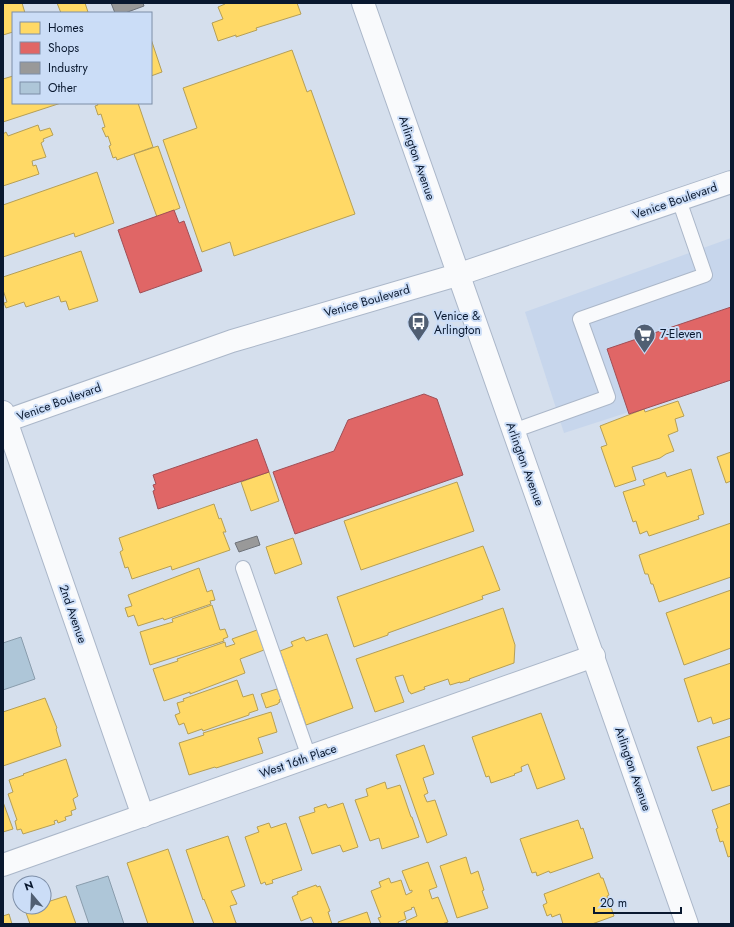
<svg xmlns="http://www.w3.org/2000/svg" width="734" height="927" viewBox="0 0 734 927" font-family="Jost,sans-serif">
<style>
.built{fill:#c7d6ec}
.homes{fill:#ffd966;stroke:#b59f56}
.shops{fill:#e06666;stroke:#a04f56}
.industry{fill:#999;stroke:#6e7279}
.building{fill:#aec6d8;stroke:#899cac}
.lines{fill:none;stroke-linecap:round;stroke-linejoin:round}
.lane-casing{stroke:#abb7c9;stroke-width:16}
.street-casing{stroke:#abb7c9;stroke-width:24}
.secondary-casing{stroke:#abb7c9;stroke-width:24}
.lane{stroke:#f9fafc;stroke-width:14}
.street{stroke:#f9fafc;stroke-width:22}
.secondary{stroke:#f9fafc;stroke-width:22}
.labels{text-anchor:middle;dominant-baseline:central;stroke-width:4;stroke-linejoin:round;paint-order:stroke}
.street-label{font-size:12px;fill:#09182f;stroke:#cbddf7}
.poi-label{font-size:12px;fill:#09182f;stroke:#cbddf7;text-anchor:start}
</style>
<rect width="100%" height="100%" fill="#d5dfed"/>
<!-- built -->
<polygon class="built" points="731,238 731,379 564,433 525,312"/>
<!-- homes -->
<g class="homes">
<polygon points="3,3 22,3 25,13 13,13 13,32 3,35"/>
<polygon points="57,3 85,3 88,12 84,13 61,13"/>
<polygon points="225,3 297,3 301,14 256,28 257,30 236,37 236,35 218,41 212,23 223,19 218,7 225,4"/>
<polygon points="151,39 162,72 151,76"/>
<polygon points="292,50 307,92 311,90 355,214 234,256 230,242 202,252 163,140 197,128 183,88"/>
<polygon points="13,76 13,103 61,103 3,122 3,79"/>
<polygon points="97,103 138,103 153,147 117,160 116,157 113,158 109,146 111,145 108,136 106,137 102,128 105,127 101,114 98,115 95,106 98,105"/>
<polygon points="38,125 40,131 50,128 53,135 43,139 44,141 41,143 46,157 32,161 33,166 36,165 39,174 3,186 3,134 6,132 8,136"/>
<polygon points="158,146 180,208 157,217 134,154"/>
<polygon points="97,172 114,223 75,237 74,233 3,257 3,205"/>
<polygon points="81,251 98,301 69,310 66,301 61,302 59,296 26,307 24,302 6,308 4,303 7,302 3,290 3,277"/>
<polygon points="678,401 684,416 675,419 678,431 668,435 674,451 666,454 660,458 632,467 636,480 615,487 601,447 607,445 600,426 644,409 645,412"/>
<polygon points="731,452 731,481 726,483 717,457"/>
<polygon points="691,469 704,514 698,516 699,519 649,536 647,531 640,534 636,521 633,522 623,492 645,485 643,480 665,472 667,477"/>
<polygon points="269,472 279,501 251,511 241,482"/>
<polygon points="457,482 474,531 361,570 344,521"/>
<polygon points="214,504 219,519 221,518 226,532 223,532 230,550 172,570 171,566 132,579 128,567 125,568 120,552 123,550 119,538"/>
<polygon points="731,523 731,577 659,602 653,584 651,584 648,574 645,574 639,555"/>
<polygon points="293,538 302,564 275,574 266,547"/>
<polygon points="483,546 500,590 482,596 483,599 388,633 388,635 354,647 337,597"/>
<polygon points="199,568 207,592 212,590 215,600 210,601 211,604 164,620 163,618 138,626 134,615 128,617 125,608 132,606 128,595"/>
<polygon points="731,590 731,648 684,665 666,613"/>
<polygon points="212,605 220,630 225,629 228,637 223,639 224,641 150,665 140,632 173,622 172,619"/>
<polygon points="503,608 515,645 514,663 469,679 470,680 460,683 460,682 450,685 448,679 424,687 425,689 411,694 410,692 409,692 403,675 395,677 404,702 375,712 356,659"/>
<polygon points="257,630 264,650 240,659 245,673 190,694 190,692 164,701 153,669 178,661 177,659 225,642 226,647 235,644 232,639"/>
<polygon points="327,634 353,708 306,725 280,651 293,646 291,642 304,637 306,641"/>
<polygon points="731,663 731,718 713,724 711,717 698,722 684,679"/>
<polygon points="237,680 243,697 253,694 258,710 249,713 249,715 203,731 202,729 188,734 184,723 179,725 175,715 180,713 177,703 184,701 183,699"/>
<polygon points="277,689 281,699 279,700 280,702 278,703 278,704 266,708 261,694"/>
<polygon points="45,698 57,728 56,729 61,746 3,766 3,712"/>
<polygon points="271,712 277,732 258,738 263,753 216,768 215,767 189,775 179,743 204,735 203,733"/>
<polygon points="541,713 565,779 537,789 528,764 521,767 522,771 514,774 515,775 491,783 489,776 486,777 472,737"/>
<polygon points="731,736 731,785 712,791 697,747"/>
<polygon points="424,745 434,774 423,778 428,793 424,795 427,802 435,800 447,835 427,843 396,755"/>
<polygon points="66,759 78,796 73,799 76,809 71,811 72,815 65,817 66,820 58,823 57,820 54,821 55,824 23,834 21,829 17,830 15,821 17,820 8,794 13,792 9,780 24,775 23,774"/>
<polygon points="385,782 387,789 400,785 411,817 412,817 419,837 382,849 379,838 370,841 355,800 368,796 366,789"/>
<polygon points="3,802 13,829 3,832"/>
<polygon points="343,803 358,847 343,852 340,845 312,854 299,817 315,812 314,808 326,804 328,808"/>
<polygon points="731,803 731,856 728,857 723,841 720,842 716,829 718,828 712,810"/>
<polygon points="578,820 581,829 583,828 593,858 550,873 549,871 537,876 536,872 532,873 520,839"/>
<polygon points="269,823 271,828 286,823 302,870 272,880 273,883 266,885 265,882 261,884 245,837 259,832 257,827"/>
<polygon points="228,836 245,886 231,891 237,904 230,906 236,923 238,924 214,924 204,899 203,900 186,850"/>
<polygon points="168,849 194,924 148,924 127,863"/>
<polygon points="466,857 471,874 478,871 484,890 482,891 488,908 457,918 440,866"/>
<polygon points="428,862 437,887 429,890 432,899 438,897 448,922 442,924 407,924 406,921 417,916 414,907 411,908 412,909 404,912 406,919 398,922 399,924 381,924 378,918 381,917 371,891 381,887 379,882 389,878 391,883 401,880 406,895 412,892 412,890 410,891 402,871"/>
<polygon points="599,873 601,878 603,878 609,895 607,896 614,916 592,924 563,924 560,914 552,917 551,914 547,916 543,905 547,903 544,894"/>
<polygon points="316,885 317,887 320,886 330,911 328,912 332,924 314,924 311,917 301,921 292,897 298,894 297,892"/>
<polygon points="66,896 76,924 30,924 24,907 44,907 44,903"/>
<polygon points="367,912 371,924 339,924 338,922"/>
<polygon points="9,914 12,924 3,924 3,916"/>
</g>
<!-- shops -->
<g class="shops">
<polygon points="174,210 179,223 184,221 202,271 140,293 118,230"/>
<polygon points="731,307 731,380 629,414 607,349"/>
<polygon points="424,394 437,399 463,475 295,534 273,472 334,451 348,420"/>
<polygon points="257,439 269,472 158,509 153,491 155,490 153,485 156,484 153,475"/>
</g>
<!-- industry -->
<g class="industry">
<polygon points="111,3 143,3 144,6 125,13 115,13"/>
<polygon points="257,536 260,545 239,552 235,543"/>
</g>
<!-- building -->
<g class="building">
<polygon points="21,637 35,679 3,690 3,643"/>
<polygon points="108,876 124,924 89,924 76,886"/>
</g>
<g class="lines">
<defs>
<g id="lane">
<polyline points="513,431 608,397 580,319 705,275 679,200"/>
<polyline points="243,568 309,757"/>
</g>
<g id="street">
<polyline points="3,412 143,816"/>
<polyline points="3,865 594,656"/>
</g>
<g id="secondary">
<path d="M363 3C470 310 580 617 687 924"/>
<polyline points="3,422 232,341 457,275 731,182"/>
</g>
</defs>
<!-- lane casing -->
<use href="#lane" class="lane-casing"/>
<!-- street casing -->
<use href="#street" class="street-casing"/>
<!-- secondary casing -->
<use href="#secondary" class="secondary-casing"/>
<!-- lane -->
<use href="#lane" class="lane"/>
<!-- street -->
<use href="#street" class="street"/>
<!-- secondary -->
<use href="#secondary" class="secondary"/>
</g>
<!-- icons -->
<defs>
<symbol id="bus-pin" viewBox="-11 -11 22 30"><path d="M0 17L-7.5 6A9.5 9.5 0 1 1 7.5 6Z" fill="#505e72" stroke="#cbddf7"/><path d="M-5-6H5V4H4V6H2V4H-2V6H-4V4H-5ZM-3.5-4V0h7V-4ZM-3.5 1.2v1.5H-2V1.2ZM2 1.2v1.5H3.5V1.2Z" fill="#fff"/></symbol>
<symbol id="supermarket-pin" viewBox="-11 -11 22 30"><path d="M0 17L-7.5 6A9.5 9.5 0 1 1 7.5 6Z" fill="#505e72" stroke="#cbddf7"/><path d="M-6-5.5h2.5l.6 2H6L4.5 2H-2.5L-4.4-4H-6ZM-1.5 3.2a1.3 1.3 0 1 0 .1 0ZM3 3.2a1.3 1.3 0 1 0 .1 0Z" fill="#fff"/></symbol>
</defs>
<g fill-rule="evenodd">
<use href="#bus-pin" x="406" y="310" width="25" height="34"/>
<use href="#supermarket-pin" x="632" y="322" width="25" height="34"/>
</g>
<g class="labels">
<!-- street labels -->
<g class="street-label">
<text transform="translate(417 158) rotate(71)">Arlington Avenue</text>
<text transform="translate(675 201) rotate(-19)">Venice Boulevard</text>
<text transform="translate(367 301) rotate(-16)">Venice Boulevard</text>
<text transform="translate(59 402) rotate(-20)">Venice Boulevard</text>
<text transform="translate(525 464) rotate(70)">Arlington Avenue</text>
<text transform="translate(73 614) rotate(71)">2nd Avenue</text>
<text transform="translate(298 761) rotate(-19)">West 16th Place</text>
<text transform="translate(633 769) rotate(71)">Arlington Avenue</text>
</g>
<!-- poi labels -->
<g class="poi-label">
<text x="434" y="316">Venice &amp;<tspan x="434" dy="14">Arlington</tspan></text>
<text x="660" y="334">7-Eleven</text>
</g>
</g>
<!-- border -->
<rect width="734" height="927" fill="none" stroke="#09182f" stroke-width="8"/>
<!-- legend -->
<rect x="12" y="12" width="140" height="92" fill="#cbddf7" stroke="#7d8ea7"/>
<rect x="20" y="22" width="20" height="12" fill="#ffd966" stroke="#7d8ea7"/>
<text x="48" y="32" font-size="12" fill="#09182f">Homes</text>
<rect x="20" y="42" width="20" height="12" fill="#e06666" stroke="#7d8ea7"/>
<text x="48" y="52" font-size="12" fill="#09182f">Shops</text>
<rect x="20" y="62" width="20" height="12" fill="#999999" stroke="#7d8ea7"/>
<text x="48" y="72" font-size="12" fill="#09182f">Industry</text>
<rect x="20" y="82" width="20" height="12" fill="#aec6d8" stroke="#7d8ea7"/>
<text x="48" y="92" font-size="12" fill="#09182f">Other</text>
<!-- north arrow -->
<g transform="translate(32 895) rotate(341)"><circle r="19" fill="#cbddf7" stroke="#7d8ea7"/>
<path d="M0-3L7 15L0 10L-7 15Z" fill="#505e72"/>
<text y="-6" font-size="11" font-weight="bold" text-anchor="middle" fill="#09182f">N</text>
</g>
<!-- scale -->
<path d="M594 907v6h87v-6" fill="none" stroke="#09182f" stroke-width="2"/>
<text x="600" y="907" font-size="12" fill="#09182f" stroke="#cbddf7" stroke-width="3" paint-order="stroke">20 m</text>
</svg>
